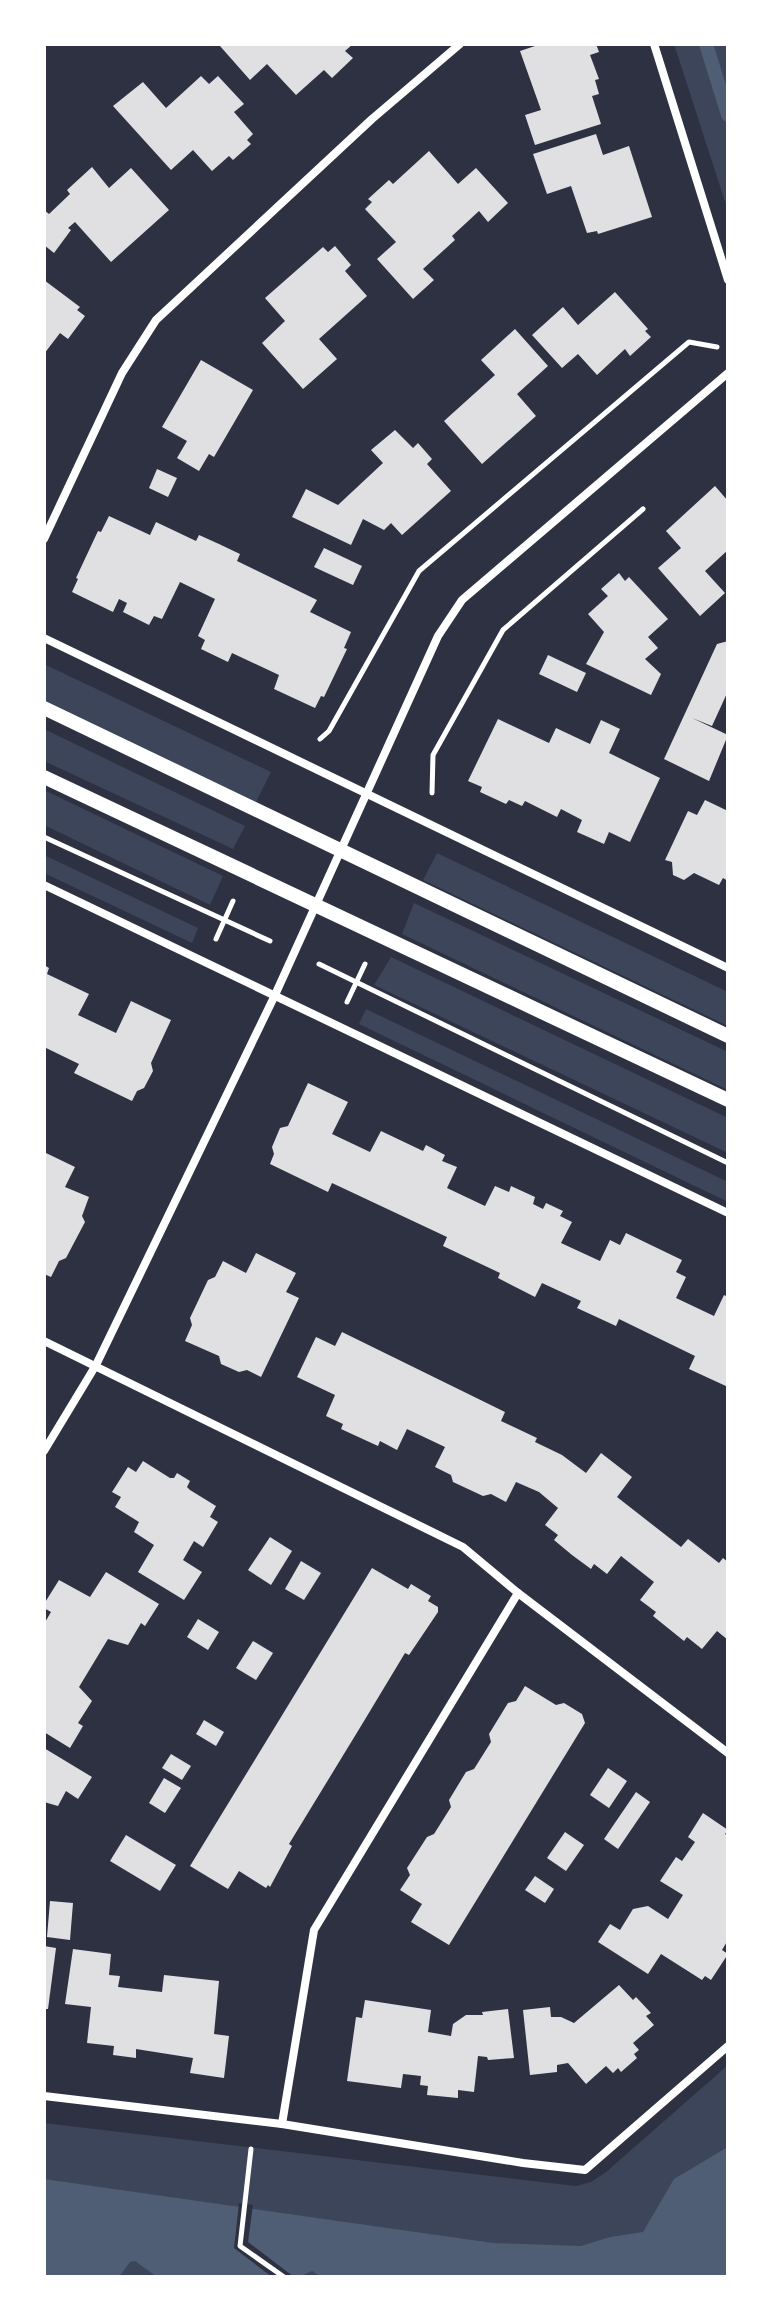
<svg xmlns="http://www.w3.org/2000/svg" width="772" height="2321" viewBox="0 0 772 2321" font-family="Lato,sans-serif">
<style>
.green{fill:#3c4559}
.water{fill:#4f5d75}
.pier{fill:#2d3142}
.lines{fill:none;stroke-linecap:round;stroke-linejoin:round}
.stream{stroke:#4f5d75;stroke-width:14}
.building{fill:#e0e0e3}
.path{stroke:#fff;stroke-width:5}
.minor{stroke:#fff;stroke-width:8}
.tertiary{stroke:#fff;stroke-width:14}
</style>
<rect width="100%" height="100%" fill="#2d3142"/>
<!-- green -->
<g class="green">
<polygon points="674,44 728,44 728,211"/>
<polygon points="44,664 271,772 256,802 44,700"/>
<polygon points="44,729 245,826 233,849 44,761"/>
<polygon points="44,790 223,876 210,905 44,825"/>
<polygon points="437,853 728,992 728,1026 423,880"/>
<polygon points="44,855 198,928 192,943 44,873"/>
<polygon points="414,903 728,1052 728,1090 402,934"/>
<polygon points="391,957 728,1118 728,1153 374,985"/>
<polygon points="366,1009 728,1182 728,1202 359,1024"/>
<polygon points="728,2065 728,2277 44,2277 44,2123 576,2186 591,2182 606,2172"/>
</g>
<!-- water -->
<polygon class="water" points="728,2144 728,2277 321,2277 312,2271 299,2277 157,2277 135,2261 130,2262 119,2277 44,2277 44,2179 493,2243 581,2246 610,2237 643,2232 674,2179 726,2148"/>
<!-- pier -->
<polygon class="pier" points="239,2203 253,2205 248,2242 294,2277 272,2277 234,2248"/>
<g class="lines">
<!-- stream -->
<polyline class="stream" points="706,44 728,115"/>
</g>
<!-- building -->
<g class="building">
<polygon points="222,44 353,44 345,51 353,58 332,78 324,70 296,95 267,64 250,80 220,46"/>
<polygon points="541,44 596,44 599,52 590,55 599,79 595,80 599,94 592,96 601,124 535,145 525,115 541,110 520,51"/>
<polygon points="201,76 209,84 218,76 244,104 234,112 253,134 247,140 251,144 233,160 229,156 212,171 193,150 171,170 113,106 143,82 166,108"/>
<polygon points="596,134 603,155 629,146 652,217 598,234 597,231 587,233 571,186 547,194 533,154"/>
<polygon points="429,151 458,184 476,168 508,203 488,222 479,211 452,236 455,240 423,269 434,280 413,299 377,259 396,242 365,209 372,202 368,199 389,180 393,184"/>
<polygon points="92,167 109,188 131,168 169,210 111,262 75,222 68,228 71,230 54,253 44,245 44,210 49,214 70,194 67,190"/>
<polygon points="335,246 351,265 345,271 367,296 319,339 337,359 303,389 262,343 285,321 265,298 323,247 328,252"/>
<polygon points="44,280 80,307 77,310 85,316 68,339 60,333 44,354"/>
<polygon points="615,292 648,329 645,331 651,337 630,356 625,349 597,375 578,354 562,368 532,335 563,307 578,325"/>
<polygon points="515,329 548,366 517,394 536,416 482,464 444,421 495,375 481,360"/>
<polygon points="201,360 253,390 214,457 209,454 199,471 177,458 187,441 162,427"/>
<polygon points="395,430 413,448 418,443 432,459 427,464 451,491 402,535 391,523 384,530 363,519 351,545 292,517 306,489 338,505 383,463 371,450"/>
<polygon points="157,469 177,478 168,497 149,488"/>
<polygon points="715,486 728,501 728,550 705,571 725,593 700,616 658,568 681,548 666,531"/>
<polygon points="109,516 150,535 156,522 196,541 199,535 219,544 240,554 237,561 317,600 310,612 351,632 344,648 347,649 324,697 321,696 315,708 274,689 279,675 232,653 228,662 201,649 205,640 198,636 215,599 180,582 162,619 154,616 149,625 123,612 127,603 119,599 113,612 72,592 78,579 76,578 98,531 101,532"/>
<polygon points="324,548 362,566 353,585 314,567"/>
<polygon points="619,573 625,581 629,577 668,619 648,637 658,648 645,659 661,674 651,695 586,664 604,632 588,614 608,596 601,589"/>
<polygon points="728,641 728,691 712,726 692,718 728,735 709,781 664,759 717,644"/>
<polygon points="548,655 586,673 577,692 539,674"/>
<polygon points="498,719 549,743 556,728 590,744 601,720 620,729 609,753 660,778 630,842 609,832 604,844 577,832 582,820 561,809 557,817 525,801 522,806 509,800 506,804 480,792 482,787 468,781"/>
<polygon points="705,800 728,811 728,881 723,878 719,885 694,873 684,880 673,875 672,862 665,860 688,811 697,815"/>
<polygon points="44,965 49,968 47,974 89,994 78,1015 116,1033 131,1001 171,1020 151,1063 153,1071 144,1088 137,1091 132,1101 74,1073 79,1064 44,1047"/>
<polygon points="308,1083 348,1102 332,1134 370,1152 381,1131 423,1151 426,1145 445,1155 442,1161 457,1167 447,1188 485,1206 495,1186 509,1192 511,1186 535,1197 533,1204 543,1209 546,1203 563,1211 560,1216 572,1222 561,1243 600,1261 610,1240 620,1245 626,1233 682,1260 676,1272 686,1277 676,1298 714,1316 724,1295 728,1297 728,1387 689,1369 695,1356 619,1319 616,1326 577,1308 581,1301 542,1283 535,1297 498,1278 500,1273 443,1246 447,1237 332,1183 328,1192 270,1164 274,1154 272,1147 280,1128 288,1126"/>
<polygon points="44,1152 75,1167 65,1187 89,1197 82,1216 85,1222 66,1258 59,1261 51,1277 44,1274"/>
<polygon points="256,1253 296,1273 286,1292 299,1298 261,1377 247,1370 239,1372 221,1364 219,1356 185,1341 192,1325 190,1318 208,1280 215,1277 223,1261 246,1273"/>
<polygon points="342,1332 505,1412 501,1421 537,1438 535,1442 562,1455 586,1473 601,1453 632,1477 617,1497 681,1547 688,1539 719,1563 723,1558 728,1562 728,1640 717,1631 702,1649 687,1637 684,1641 653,1616 656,1612 640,1600 654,1582 621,1556 607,1574 594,1564 591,1569 572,1555 554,1540 558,1535 545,1525 558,1508 539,1492 516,1482 506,1502 491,1494 483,1496 453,1482 451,1475 435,1467 445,1447 407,1429 397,1450 380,1441 378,1446 341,1429 343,1424 326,1416 335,1395 297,1377 316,1337 335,1346"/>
<polygon points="143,1461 170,1478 174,1478 177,1473 190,1481 187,1487 190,1490 216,1506 210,1517 218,1522 203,1547 194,1541 183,1560 202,1572 184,1600 138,1572 154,1545 134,1532 139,1522 115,1507 121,1497 112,1492 128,1467 136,1472"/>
<polygon points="270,1537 292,1551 271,1585 248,1570"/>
<polygon points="301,1561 321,1573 304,1600 285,1589"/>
<polygon points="372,1568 408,1589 411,1584 431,1596 428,1601 438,1607 438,1612 409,1655 405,1653 361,1726 289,1844 292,1846 270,1887 268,1885 266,1888 239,1871 228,1889 190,1866"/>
<polygon points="106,1572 159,1604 145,1626 141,1623 128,1645 108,1639 79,1687 92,1701 78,1723 83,1726 70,1748 44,1732 44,1624 51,1612 44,1608 44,1604 59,1580 90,1597"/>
<polygon points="198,1619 219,1632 208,1650 187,1637"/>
<polygon points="253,1641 273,1653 256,1680 236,1668"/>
<polygon points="525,1686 556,1705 564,1703 582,1714 585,1723 449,1945 411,1922 422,1904 400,1890 410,1875 407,1868 427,1837 434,1834 451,1807 449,1800 466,1772 474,1769 491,1742 489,1734 508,1703 516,1701"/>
<polygon points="204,1720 224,1732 216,1746 196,1734"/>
<polygon points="44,1748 92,1777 78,1799 66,1791 58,1806 44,1802"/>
<polygon points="171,1754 191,1766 182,1780 162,1768"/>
<polygon points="608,1768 627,1781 609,1808 590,1795"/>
<polygon points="164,1778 181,1788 165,1813 149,1803"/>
<polygon points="636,1792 650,1802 618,1849 604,1839"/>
<polygon points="703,1813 728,1830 725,1834 728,1836 728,1940 722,1950 728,1954 711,1980 705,1976 702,1980 661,1954 648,1974 598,1942 610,1924 620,1930 633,1909 648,1906 668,1919 683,1895 660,1881 676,1857 682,1861 695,1842 688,1837"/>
<polygon points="565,1832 584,1845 566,1871 547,1858"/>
<polygon points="126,1835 176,1865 160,1891 110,1861"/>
<polygon points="535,1876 554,1889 545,1903 525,1890"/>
<polygon points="50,1901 73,1903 70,1940 47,1937"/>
<polygon points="44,1946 56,1948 48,2009 44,2009"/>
<polygon points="73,1949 111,1954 109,1975 120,1976 118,1987 162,1992 164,1975 219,1981 214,2034 229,2036 224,2078 190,2073 193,2058 136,2049 136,2058 113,2055 114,2046 87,2043 91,2007 65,2004"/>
<polygon points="619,1985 633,2000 636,1997 651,2013 646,2016 654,2025 633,2043 639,2050 634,2054 637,2058 621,2072 618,2068 613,2073 606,2066 586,2084 568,2063 557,2065 557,2072 530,2075 523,2010 550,2007 551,2017 561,2017 574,2023"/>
<polygon points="365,2000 431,2010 428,2032 451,2036 453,2024 466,2015 483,2015 482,2012 508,2009 514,2058 488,2060 487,2057 478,2056 474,2092 458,2090 458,2098 427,2095 428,2086 420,2085 421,2076 403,2074 401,2088 347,2081 356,2017 362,2018"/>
</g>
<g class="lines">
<!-- path -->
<g class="path">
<polyline points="320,739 329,731 419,571 689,342 717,347"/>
<polyline points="432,793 433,755 503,630 643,509"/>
<polyline points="44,837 270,941"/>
<polyline points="216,939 233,901"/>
<polyline points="319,964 728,1163"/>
<polyline points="347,1002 365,964"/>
<polyline points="251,2149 240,2246 284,2277"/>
</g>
<!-- minor -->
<g class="minor">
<polyline points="654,44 728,280"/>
<polyline points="44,539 122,373 156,320 372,119 460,44"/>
<polyline points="44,638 728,968"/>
<polyline points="44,885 728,1213"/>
<polyline points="44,1341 463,1547 518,1593 728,1753"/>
<polyline points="44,1451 96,1365 275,995 438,636 462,600 728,373"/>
<polyline points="44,2096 282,2124 523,2163 585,2170 728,2046"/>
<polyline points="282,2124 314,1930 518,1593"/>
</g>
<!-- tertiary -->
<g class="tertiary">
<polyline points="44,708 728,1036"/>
<polyline points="44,777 728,1100"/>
</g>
</g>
<!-- border -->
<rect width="772" height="2321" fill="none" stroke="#ffffff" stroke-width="92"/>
</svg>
